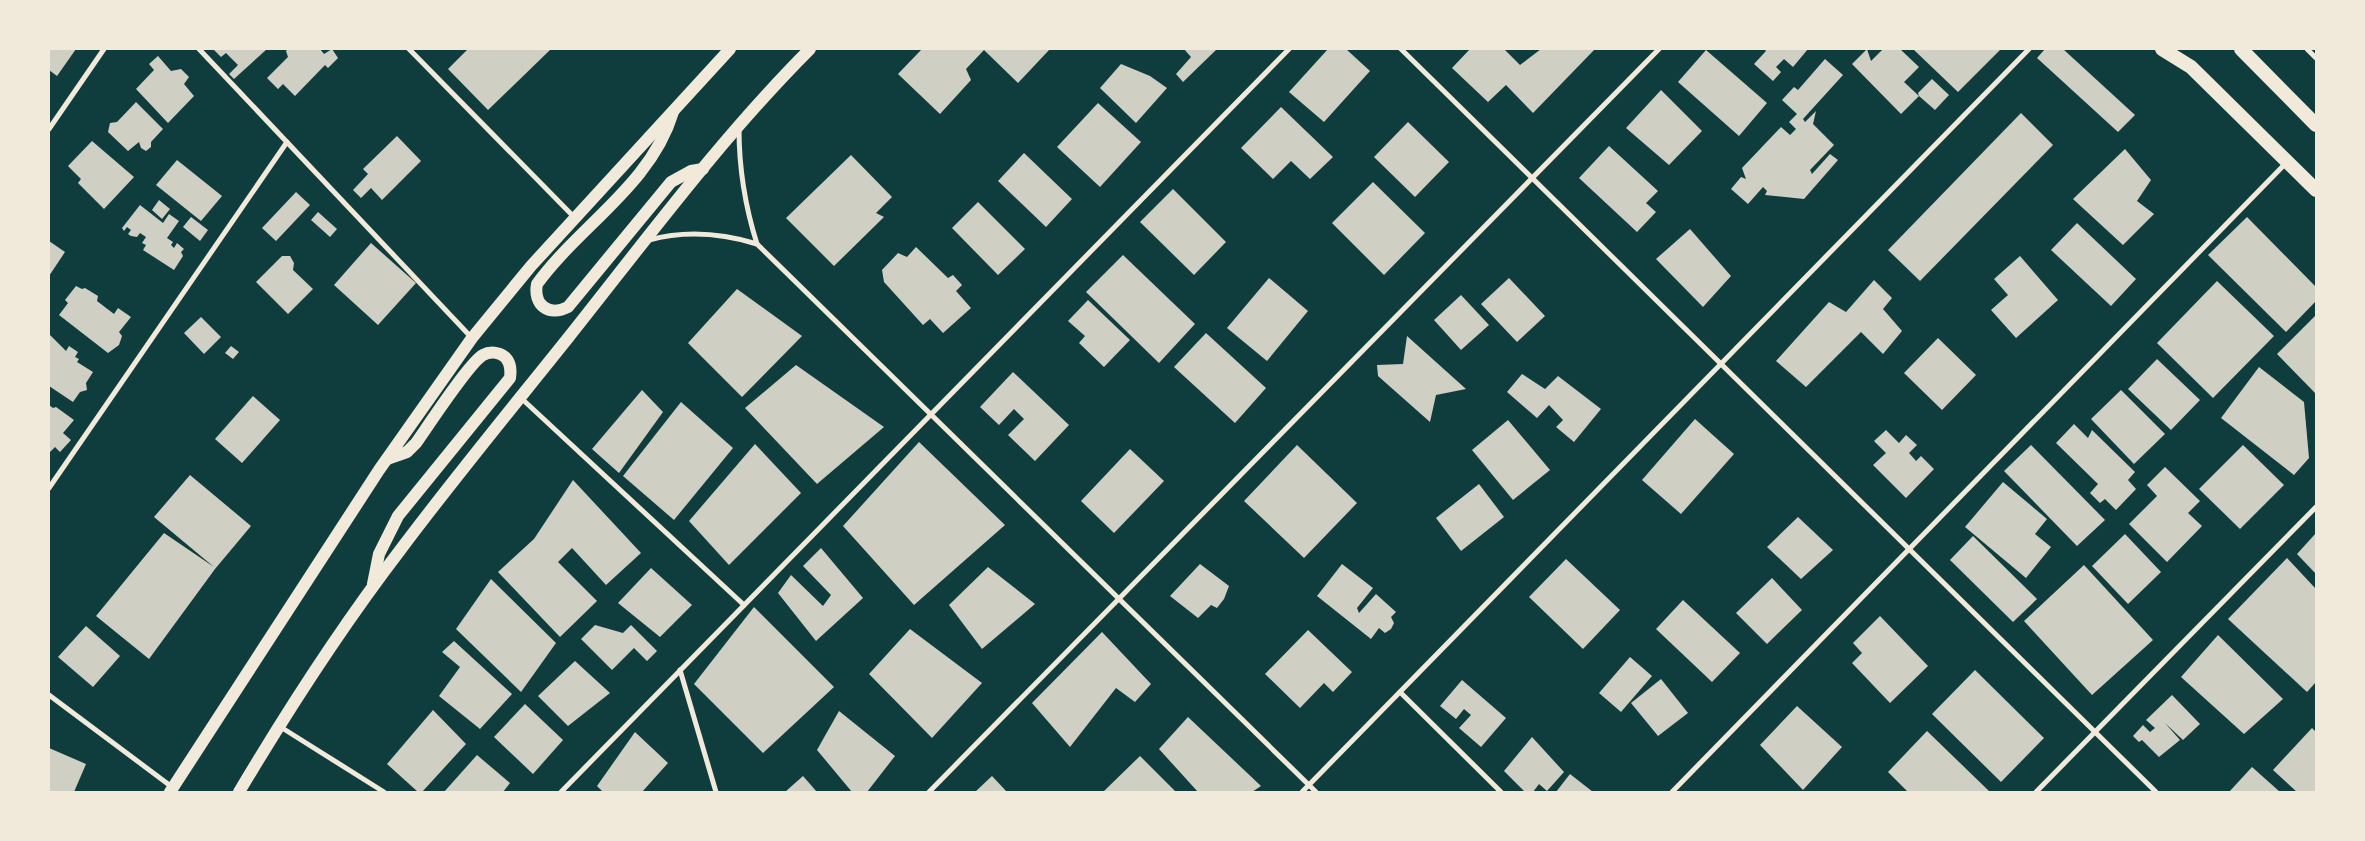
<svg xmlns="http://www.w3.org/2000/svg" width="2365" height="841" viewBox="0 0 2365 841" font-family="'Nunito Sans',sans-serif">
<style>
.building{fill:#cfcfc3}
.lines{fill:none;stroke-linecap:round;stroke-linejoin:round}
.minor{stroke:#f1e9da;stroke-width:5}
.primary{stroke:#f1e9da;stroke-width:12}
.trunk{stroke:#f1e9da;stroke-width:14}
</style>
<rect width="100%" height="100%" fill="#0f3d3e"/>
<!-- building -->
<g class="building">
<polygon points="49,49 76,49 57,76 49,70"/>
<polygon points="213,49 267,49 234,79 229,74 238,65 226,53 221,57"/>
<polygon points="288,49 320,49 324,54 332,49 338,58 328,68 325,65 295,96 283,84 278,89 267,78 288,57 286,51"/>
<polygon points="468,49 551,49 488,110 448,69"/>
<polygon points="922,49 1050,49 1018,83 984,50 966,69 971,80 940,114 898,74"/>
<polygon points="1184,49 1217,49 1183,82 1176,74 1191,57"/>
<polygon points="1328,49 1346,49 1370,71 1324,122 1289,92"/>
<polygon points="1470,49 1504,49 1520,65 1541,49 1595,49 1533,113 1506,85 1488,102 1452,68"/>
<polygon points="1764,49 1808,49 1793,67 1784,59 1776,67 1781,72 1773,81 1754,64 1766,51"/>
<polygon points="1867,49 1871,61 1883,49 1900,49 1919,67 1904,82 1919,96 1901,114 1852,64"/>
<polygon points="1913,49 2001,49 1958,92"/>
<polygon points="2045,49 2063,49 2135,115 2118,132 2037,58"/>
<polygon points="1706,50 1767,103 1739,136 1678,82"/>
<polygon points="158,56 171,71 181,69 189,77 184,84 194,96 168,123 136,89 154,70 149,64"/>
<polygon points="1825,59 1843,75 1803,119 1805,122 1816,111 1813,124 1834,145 1810,170 1812,174 1830,154 1838,160 1804,199 1765,195 1767,191 1763,187 1748,204 1731,189 1741,177 1746,179 1742,168 1781,127 1790,135 1796,129 1789,122 1797,114 1782,100 1794,87 1798,90"/>
<polygon points="1121,64 1150,76 1167,88 1136,123 1100,88"/>
<polygon points="1932,79 1949,95 1935,110 1919,96 1918,93"/>
<polygon points="1661,90 1702,131 1669,165 1626,128"/>
<polygon points="136,102 163,129 151,142 151,147 146,151 141,148 139,142 128,151 108,132 110,123 117,122"/>
<polygon points="1098,103 1141,142 1100,187 1057,147"/>
<polygon points="1281,107 1333,157 1310,179 1291,161 1273,179 1241,148"/>
<polygon points="2021,113 2053,145 1920,281 1888,250"/>
<polygon points="1408,122 1449,162 1415,197 1374,157"/>
<polygon points="397,136 421,161 382,200 371,188 361,198 353,190 368,174 363,169"/>
<polygon points="92,141 134,177 104,209 78,183 81,179 68,166"/>
<polygon points="1609,146 1658,191 1646,203 1656,212 1637,232 1579,178"/>
<polygon points="2125,149 2151,180 2137,201 2154,214 2123,245 2073,199"/>
<polygon points="1024,153 1072,199 1046,227 998,181"/>
<polygon points="851,155 892,197 876,213 884,217 834,266 786,218"/>
<polygon points="177,160 222,196 201,221 156,185"/>
<polygon points="1373,182 1425,233 1384,275 1332,223"/>
<polygon points="1173,189 1226,242 1194,275 1140,222"/>
<polygon points="296,192 310,205 276,241 262,228"/>
<polygon points="159,200 170,209 162,219 152,210"/>
<polygon points="978,202 1025,249 998,275 952,228"/>
<polygon points="140,205 163,223 169,214 179,221 167,238 173,242 171,245 174,248 177,243 184,249 181,252 183,256 174,270 143,250 146,245 142,243 146,237 140,233 137,237 131,236 128,234 131,230 127,227 124,231 122,228"/>
<polygon points="318,212 337,229 330,237 311,220"/>
<polygon points="191,217 208,230 200,241 183,227"/>
<polygon points="2247,217 2316,287 2316,301 2286,332 2208,255"/>
<polygon points="2077,223 2136,279 2111,306 2051,250"/>
<polygon points="1690,229 1731,276 1703,307 1656,259"/>
<polygon points="49,241 65,252 49,276"/>
<polygon points="371,243 416,283 378,325 334,285"/>
<polygon points="916,247 948,278 953,275 962,285 956,291 971,308 943,333 930,319 923,325 884,282 882,270 898,253 907,257"/>
<polygon points="1123,255 1195,324 1159,363 1086,292"/>
<polygon points="282,256 290,256 294,263 293,270 313,289 288,314 256,282"/>
<polygon points="2020,256 2058,300 2016,338 1991,310 2008,295 1994,279"/>
<polygon points="1269,278 1308,311 1267,361 1227,328"/>
<polygon points="1509,278 1545,316 1517,342 1481,304"/>
<polygon points="1874,280 1892,298 1883,309 1902,331 1883,354 1861,332 1806,387 1776,361 1829,302 1846,312"/>
<polygon points="2217,281 2274,336 2213,398 2157,343"/>
<polygon points="76,286 82,289 85,288 98,296 97,301 114,314 118,308 131,317 119,332 122,336 119,345 108,353 59,315 68,303 65,300"/>
<polygon points="737,289 802,336 742,397 688,343"/>
<polygon points="1461,295 1489,325 1461,350 1434,320"/>
<polygon points="1088,300 1130,340 1104,367 1079,343 1085,336 1068,321"/>
<polygon points="2316,315 2316,394 2277,354"/>
<polygon points="201,317 221,337 204,354 184,333"/>
<polygon points="1206,333 1266,388 1235,423 1174,367"/>
<polygon points="49,334 66,351 69,346 78,352 75,357 79,359 77,362 93,372 86,383 87,390 80,392 73,402 49,386"/>
<polygon points="1407,336 1466,389 1436,395 1430,422 1378,376 1377,365 1403,364"/>
<polygon points="1938,338 1976,375 1942,410 1904,373"/>
<polygon points="231,346 239,352 233,359 225,353"/>
<polygon points="2157,359 2200,400 2171,430 2128,389"/>
<polygon points="796,365 884,427 817,484 745,408"/>
<polygon points="2259,367 2304,402 2309,458 2294,475 2221,418"/>
<polygon points="1013,372 1069,425 1035,461 1008,435 1024,419 1014,409 999,425 980,407"/>
<polygon points="1522,374 1545,389 1558,376 1601,409 1574,442 1556,427 1563,420 1549,405 1537,418 1507,392"/>
<polygon points="642,390 663,412 619,473 592,449"/>
<polygon points="2121,390 2165,434 2134,464 2091,419"/>
<polygon points="253,396 280,420 242,463 215,439"/>
<polygon points="681,402 733,448 674,520 623,476"/>
<polygon points="49,405 53,408 56,407 74,420 63,433 71,440 60,452 55,447 49,453"/>
<polygon points="1695,419 1734,454 1681,514 1642,480"/>
<polygon points="1508,420 1550,470 1513,500 1472,450"/>
<polygon points="2074,424 2088,438 2092,430 2135,472 2128,480 2136,489 2116,510 2105,499 2100,503 2090,493 2098,484 2056,443"/>
<polygon points="1886,430 1899,443 1906,435 1917,445 1909,453 1916,461 1921,456 1934,469 1906,498 1873,465 1886,453 1874,441"/>
<polygon points="919,442 1005,525 914,605 843,526"/>
<polygon points="755,444 801,493 729,565 689,521"/>
<polygon points="1297,445 1357,503 1304,558 1244,501"/>
<polygon points="2031,445 2105,520 2077,546 2004,471"/>
<polygon points="2243,445 2284,485 2240,529 2199,489"/>
<polygon points="1130,449 1164,481 1114,533 1081,501"/>
<polygon points="2165,467 2200,501 2188,513 2202,526 2167,562 2129,524 2157,496 2147,485"/>
<polygon points="190,475 251,526 215,569 149,659 96,616 164,533 214,567 154,517"/>
<polygon points="573,480 641,553 606,585 572,548 558,562 597,601 560,637 498,572 534,539"/>
<polygon points="2003,482 2047,519 2035,534 2051,547 2026,578 1965,527"/>
<polygon points="1479,484 1504,517 1461,551 1436,518"/>
<polygon points="1798,517 1833,550 1801,579 1767,547"/>
<polygon points="2316,533 2316,574 2297,554"/>
<polygon points="2125,534 2161,572 2128,604 2092,566"/>
<polygon points="1973,536 2037,599 2013,622 1950,560"/>
<polygon points="821,548 863,598 816,641 778,593 791,575 823,606 831,595 803,566"/>
<polygon points="2287,558 2316,589 2316,682 2307,692 2228,619"/>
<polygon points="1566,559 1620,610 1583,649 1529,597"/>
<polygon points="1200,564 1229,586 1224,599 1217,608 1211,605 1198,618 1170,596"/>
<polygon points="1342,564 1373,588 1357,608 1359,613 1376,594 1396,612 1391,617 1394,623 1391,629 1385,633 1379,628 1371,639 1317,596"/>
<polygon points="2084,565 2153,640 2092,695 2024,621"/>
<polygon points="988,567 1035,604 982,649 949,605"/>
<polygon points="651,568 692,605 660,637 618,603"/>
<polygon points="1772,578 1802,610 1767,644 1736,613"/>
<polygon points="491,579 556,643 521,692 456,629"/>
<polygon points="1683,600 1740,653 1712,682 1656,629"/>
<polygon points="754,607 834,687 763,753 694,684"/>
<polygon points="1880,616 1928,666 1890,703 1852,663 1862,653 1853,643"/>
<polygon points="595,625 623,633 631,625 657,651 647,661 634,648 612,670 581,639"/>
<polygon points="86,626 120,656 93,687 58,657"/>
<polygon points="910,629 982,683 932,738 869,674"/>
<polygon points="1308,630 1352,672 1333,692 1324,683 1300,708 1265,674"/>
<polygon points="1102,632 1151,684 1135,702 1116,688 1070,747 1032,703"/>
<polygon points="2218,635 2283,699 2244,734 2181,677"/>
<polygon points="454,641 512,694 480,729 439,696 460,667 442,652"/>
<polygon points="1630,657 1652,676 1621,712 1599,693"/>
<polygon points="575,661 610,693 568,726 538,696"/>
<polygon points="1975,670 2044,738 2001,782 1932,714"/>
<polygon points="1661,679 1688,713 1658,736 1631,703"/>
<polygon points="1462,680 1506,718 1481,747 1459,728 1471,715 1464,709 1456,719 1440,706"/>
<polygon points="2172,695 2200,724 2183,740 2165,723 2180,740 2159,757 2142,740 2139,742 2133,736 2143,725 2150,732 2155,728 2146,720"/>
<polygon points="525,704 563,740 533,774 494,737"/>
<polygon points="1797,706 1842,747 1803,790 1760,745"/>
<polygon points="433,710 466,744 422,792 418,792 387,764"/>
<polygon points="839,711 895,756 867,792 852,792 817,750"/>
<polygon points="1188,717 1261,786 1252,792 1198,792 1159,749"/>
<polygon points="2312,728 2316,732 2316,792 2297,792 2273,770"/>
<polygon points="1927,731 1990,792 1908,792 1888,772"/>
<polygon points="635,732 668,763 642,792 603,792 597,786"/>
<polygon points="1532,737 1564,772 1547,791 1539,784 1533,792 1525,792 1504,771"/>
<polygon points="49,748 86,764 74,792 49,792"/>
<polygon points="477,755 510,783 503,792 444,792"/>
<polygon points="1140,756 1176,792 1103,792"/>
<polygon points="2252,767 2280,792 2229,792"/>
<polygon points="1570,774 1593,792 1556,792"/>
<polygon points="803,776 817,792 785,792"/>
<polygon points="992,776 1007,792 975,792"/>
</g>
<g class="lines">
<!-- minor -->
<g class="minor">
<polyline points="199,49 471,337"/>
<polyline points="409,49 574,217"/>
<polyline points="1401,49 2156,792"/>
<polyline points="2307,49 2316,58"/>
<polyline points="49,129 104,49"/>
<path d="M739 129C739 169 745 206 757 244L1316 792"/>
<path d="M649 240C686 230 721 233 757 244"/>
<polyline points="521,398 744,605"/>
<polyline points="49,488 287,142"/>
<polyline points="680,670 716,792"/>
<polyline points="1400,692 1501,792"/>
<polyline points="49,695 172,787"/>
<polyline points="279,726 384,792"/>
<polyline points="561,792 1289,49"/>
<polyline points="929,792 1659,49"/>
<polyline points="1302,792 2029,49"/>
<polyline points="1672,792 2286,163"/>
<polyline points="2036,792 2316,507"/>
</g>
<!-- primary -->
<g class="primary">
<path d="M673 112C651 185 580 225 537 284 533 305 549 317 568 307L671 182 691 171 703 169"/>
<path d="M373 584 379 554 398 516 510 378C511 370 511 363 505 357 499 352 490 351 483 355 469 363 428 426 416 443L407 452 387 459"/>
<polyline points="170,792 379,470 472,338 531,266 730,49"/>
<path d="M239 792C289 708 342 626 401 549 455 477 512 408 568 338 646 240 721 138 810 49"/>
</g>
<!-- trunk -->
<g class="trunk">
<polyline points="2162,49 2191,67 2316,190"/>
<polyline points="2241,49 2316,125"/>
</g>
</g>
<!-- border -->
<rect width="2365" height="841" fill="none" stroke="#f1e9da" stroke-width="100"/>
</svg>
